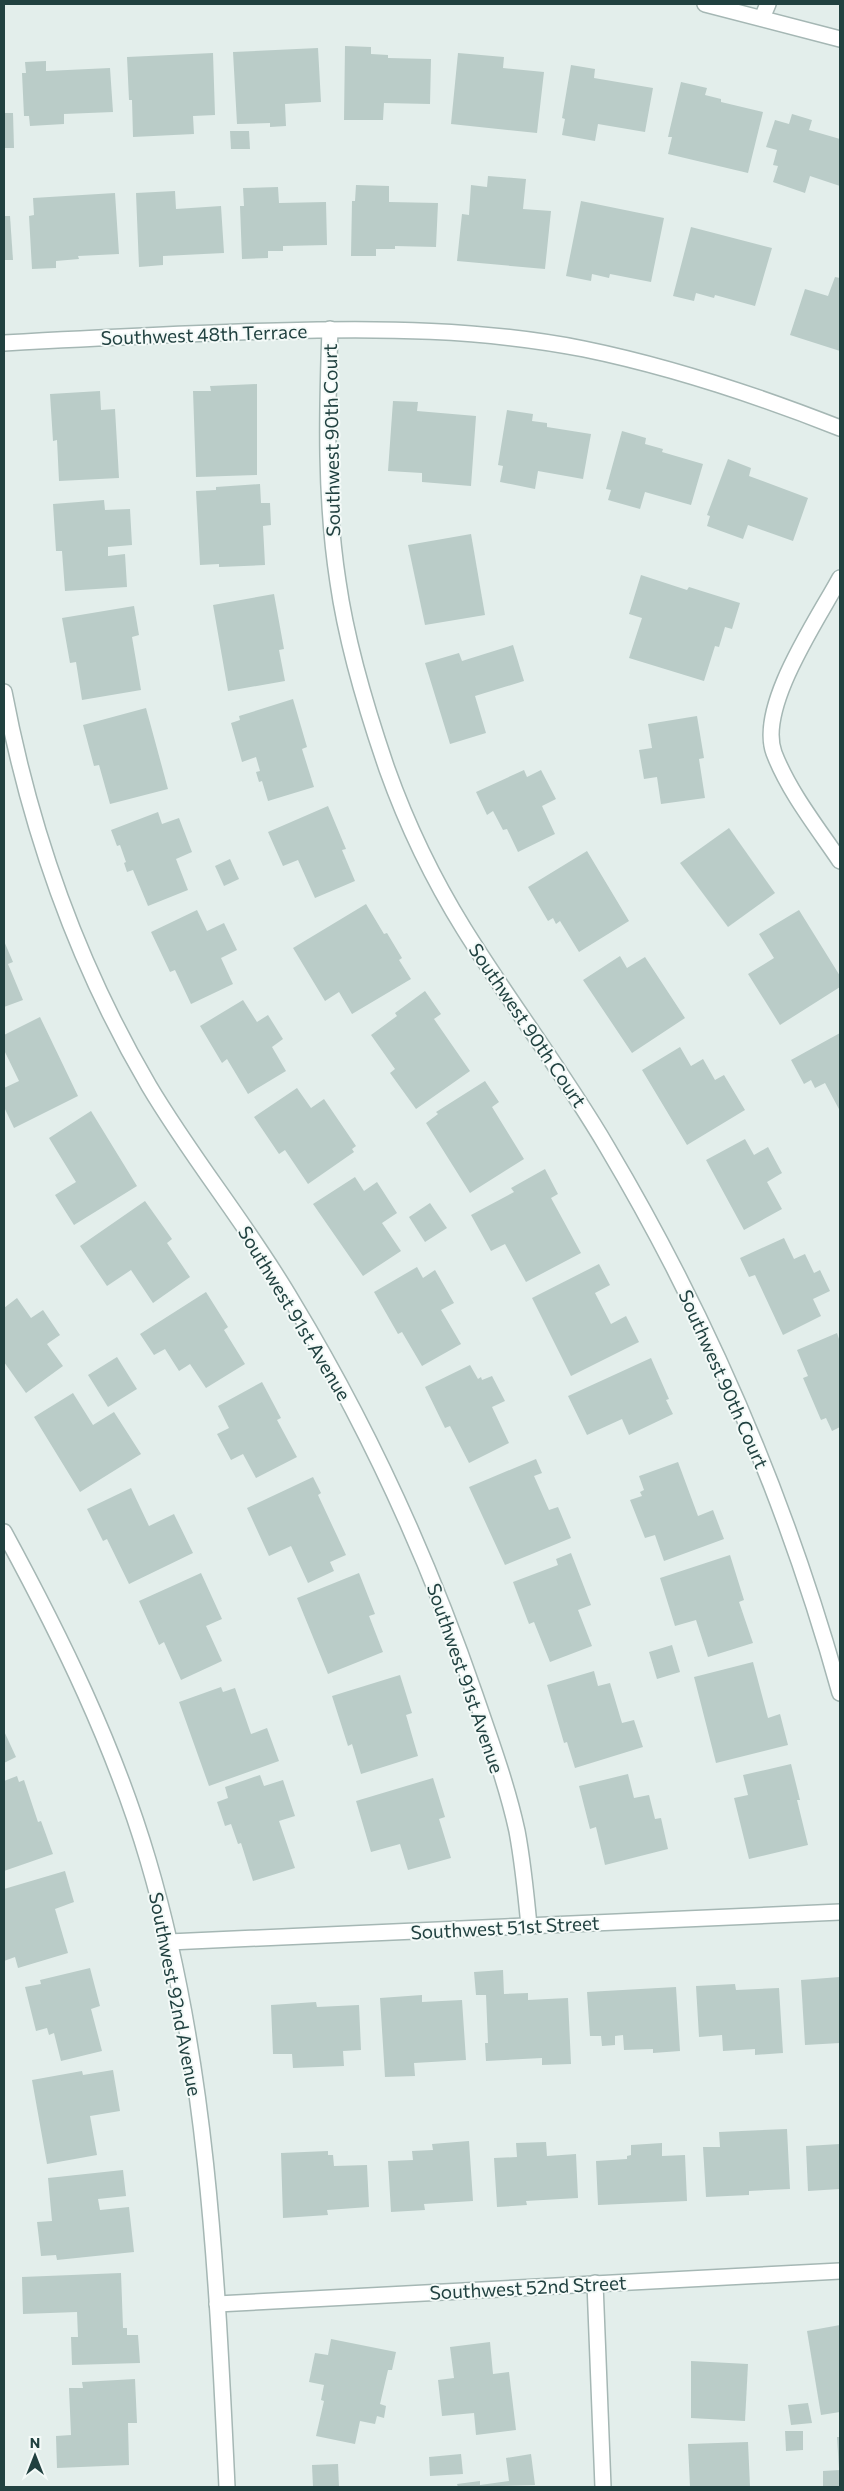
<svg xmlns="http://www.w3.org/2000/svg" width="844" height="2491" viewBox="0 0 844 2491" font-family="Commissioner,sans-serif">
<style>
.building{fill:#baccc8}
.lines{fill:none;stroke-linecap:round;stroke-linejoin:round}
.minor-casing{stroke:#a5b7b4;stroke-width:18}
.tertiary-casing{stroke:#a5b7b4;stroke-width:18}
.minor{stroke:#fff;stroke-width:15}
.tertiary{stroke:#fff;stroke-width:15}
.labels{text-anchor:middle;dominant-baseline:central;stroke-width:4;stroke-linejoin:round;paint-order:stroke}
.street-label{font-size:19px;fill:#214140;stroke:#f4faf8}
</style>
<rect width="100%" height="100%" fill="#e3eeeb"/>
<!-- building -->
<g class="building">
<polygon points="345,46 371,47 371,54 388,55 388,58 431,59 430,104 384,103 383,120 344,120"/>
<polygon points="318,48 321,102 285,104 286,126 270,127 270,123 237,124 233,52"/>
<polygon points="213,53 215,115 193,116 194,134 133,137 132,100 129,100 127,57"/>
<polygon points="458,53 504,57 503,68 544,72 537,133 451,124"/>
<polygon points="46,61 46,71 110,68 113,112 64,114 64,124 30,126 29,116 24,116 22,73 26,73 25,62"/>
<polygon points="571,65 595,69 594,78 653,88 645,132 598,124 595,141 562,135 565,119 562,118"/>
<polygon points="681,82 707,88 705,95 721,99 721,102 763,112 748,173 668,154 672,137 668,137"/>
<polygon points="4,113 13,113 14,148 4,148"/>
<polygon points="792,114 812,120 809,130 840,139 840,186 810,176 805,193 773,182 778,166 773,165 777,150 766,147 775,120 789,124"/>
<polygon points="230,131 249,131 250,149 231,149"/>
<polygon points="488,176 526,179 523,209 551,211 545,269 457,261 462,214 469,215 471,185 487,187"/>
<polygon points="356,185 389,186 389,202 438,203 436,247 395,246 395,249 376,249 376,256 351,256 352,201 355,201"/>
<polygon points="278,187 279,203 326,202 327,245 283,246 283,251 268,251 268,258 242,259 240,206 244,206 243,188"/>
<polygon points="175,191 176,209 221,206 224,253 163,256 163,265 139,267 136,193"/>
<polygon points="115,193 119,254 78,256 79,259 56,261 56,268 32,269 29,216 34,215 33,198"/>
<polygon points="581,201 664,218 651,282 610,274 609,278 592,274 591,281 566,276"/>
<polygon points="4,216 10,216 13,260 4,260"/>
<polygon points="691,227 772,248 755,306 715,295 714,298 696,293 694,301 673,296"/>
<polygon points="835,277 840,278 840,351 790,335 805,289 828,296"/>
<polygon points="257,384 257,475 196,477 193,391 211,391 210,386"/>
<polygon points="100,391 101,410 115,409 119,478 59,481 57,440 53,441 50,394"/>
<polygon points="393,401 418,402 417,411 476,416 471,486 422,482 422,473 388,471"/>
<polygon points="507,410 533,414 532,421 547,423 547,427 591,434 583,479 538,471 535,489 500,482 503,466 498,465"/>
<polygon points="622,431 646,438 645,444 663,449 662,452 703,464 691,505 645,492 640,509 608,500 611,490 606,489"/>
<polygon points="728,459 751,468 749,476 808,498 793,541 748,525 743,539 707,526 710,516 707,515"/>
<polygon points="260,484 261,503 270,503 271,525 263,526 265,565 219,567 219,564 200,565 196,491 216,490 216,487"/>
<polygon points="104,500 105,510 130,509 132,545 108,547 108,556 125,554 127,587 65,591 62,551 56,551 53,504"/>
<polygon points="471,534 485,615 425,625 408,545"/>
<polygon points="641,575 687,590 689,587 740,603 732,629 725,627 719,647 715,646 704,681 629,658 642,618 629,614"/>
<polygon points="274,594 284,649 279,650 285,681 228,691 213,605"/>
<polygon points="134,606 139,635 132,637 141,690 82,700 76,662 70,663 62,618"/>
<polygon points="513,645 524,681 475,696 486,733 450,744 425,663 459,653 462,661"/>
<polygon points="293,699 307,747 302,749 314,787 268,801 262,781 259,782 256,772 260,771 256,757 242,762 231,723 240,720 239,716"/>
<polygon points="146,708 168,789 110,804 99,765 94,766 83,725"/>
<polygon points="697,716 704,758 699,759 705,798 661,804 657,777 644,779 639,750 652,748 648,724"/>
<polygon points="524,770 527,777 541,770 556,799 542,806 555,834 518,852 507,829 503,830 493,811 487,815 476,792"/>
<polygon points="328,806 346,849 342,850 355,881 315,898 298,860 283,866 268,832"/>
<polygon points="158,812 162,824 179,818 192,852 176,859 188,890 148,906 133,870 127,872 124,863 126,862 120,845 117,846 111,830"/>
<polygon points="729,828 775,893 728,927 680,863"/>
<polygon points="587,851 629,921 579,952 560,921 556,924 553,918 548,921 528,887"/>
<polygon points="230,859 239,879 224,886 215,866"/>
<polygon points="366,904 384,934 387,933 402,958 399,960 411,979 352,1014 339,992 325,1001 293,948"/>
<polygon points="197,910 207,931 224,923 237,950 221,958 233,984 191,1004 175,970 170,972 151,932"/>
<polygon points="799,910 840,976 840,987 780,1025 748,974 774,958 759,934"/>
<polygon points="4,941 13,962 8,964 23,1000 4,1007"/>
<polygon points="620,956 627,968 645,957 685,1018 632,1053 583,980"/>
<polygon points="425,991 441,1014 434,1019 470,1071 416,1109 390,1073 395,1069 371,1035 397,1016 395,1013"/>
<polygon points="243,1000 257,1022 268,1015 283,1039 272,1047 286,1071 248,1094 227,1059 222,1063 200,1026"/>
<polygon points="40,1017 78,1096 14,1128 4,1107 4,1088 19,1081 4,1050 4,1035"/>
<polygon points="840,1033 840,1111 825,1083 815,1088 811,1080 804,1084 791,1060"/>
<polygon points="680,1047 691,1066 703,1059 715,1080 724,1075 745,1110 687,1145 642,1070"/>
<polygon points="485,1081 499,1102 492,1107 524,1159 470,1193 426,1123 438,1114 436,1112"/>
<polygon points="297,1088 311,1108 324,1099 356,1146 352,1149 354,1152 308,1184 285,1150 279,1154 254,1117"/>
<polygon points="91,1111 137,1186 74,1225 55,1195 76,1182 49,1138"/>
<polygon points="745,1139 754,1155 768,1147 782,1173 767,1182 782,1209 744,1230 706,1160"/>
<polygon points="545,1169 558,1194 551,1198 581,1253 526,1282 505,1244 491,1251 471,1215 514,1192 511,1188"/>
<polygon points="355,1177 364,1191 377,1182 397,1213 382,1223 401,1251 363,1276 313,1204"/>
<polygon points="145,1201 172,1239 167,1243 190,1277 153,1303 131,1270 107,1286 80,1246"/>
<polygon points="430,1203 447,1228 425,1242 409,1217"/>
<polygon points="784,1238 794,1259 805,1254 814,1273 820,1270 830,1291 813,1299 821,1316 783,1335 755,1275 749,1277 740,1258"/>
<polygon points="599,1264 610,1285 595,1293 611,1324 626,1316 639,1342 571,1376 532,1298"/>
<polygon points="417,1267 423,1278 435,1270 454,1303 441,1310 461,1344 422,1366 402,1332 398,1334 374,1292"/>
<polygon points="206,1292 228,1327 224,1330 245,1364 206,1388 190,1364 179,1371 165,1349 154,1355 140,1334"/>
<polygon points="17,1298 31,1318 43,1310 60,1335 47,1344 63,1366 26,1393 4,1362 4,1308"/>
<polygon points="837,1333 840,1342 840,1427 832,1431 826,1418 821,1420 803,1378 808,1376 797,1350"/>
<polygon points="117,1357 137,1389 108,1407 88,1375"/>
<polygon points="651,1358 669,1399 666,1400 673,1414 629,1435 622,1419 587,1435 568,1396"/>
<polygon points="470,1365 478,1379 481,1377 482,1380 492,1376 505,1401 492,1407 509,1443 469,1463 450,1426 445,1428 425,1387"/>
<polygon points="262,1382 281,1418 277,1420 297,1457 256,1478 243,1454 231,1460 217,1434 229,1428 218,1406"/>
<polygon points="73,1393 93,1425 114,1412 141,1454 80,1492 34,1417"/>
<polygon points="536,1459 542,1473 534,1476 549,1510 558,1507 571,1538 505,1565 469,1487"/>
<polygon points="678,1462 698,1516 713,1510 724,1539 664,1561 655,1535 645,1538 630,1500 642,1496 640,1492 644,1490 639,1476"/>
<polygon points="313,1477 321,1493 318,1495 346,1555 330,1562 334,1571 308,1583 291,1546 269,1556 247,1508"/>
<polygon points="131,1488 149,1526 174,1514 193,1553 129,1584 107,1539 103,1541 87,1509"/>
<polygon points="571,1553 591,1605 578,1610 592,1646 550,1662 534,1622 529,1624 513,1582 558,1565 556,1559"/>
<polygon points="730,1555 744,1600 739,1602 753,1643 708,1657 696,1620 675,1626 660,1578"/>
<polygon points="201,1573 222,1619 206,1626 222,1661 181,1680 164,1642 159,1645 139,1601"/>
<polygon points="359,1573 375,1614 369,1616 383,1652 328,1674 297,1598"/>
<polygon points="672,1645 680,1672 657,1679 649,1652"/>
<polygon points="753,1662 768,1718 780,1714 788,1745 716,1763 694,1677"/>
<polygon points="594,1671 598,1686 610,1683 622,1723 634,1720 643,1747 575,1768 567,1742 564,1743 547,1685"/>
<polygon points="400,1675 412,1713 406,1715 418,1756 361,1774 352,1744 348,1746 332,1696"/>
<polygon points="221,1687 223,1692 235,1688 251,1734 267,1728 279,1761 209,1786 179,1702"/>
<polygon points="4,1731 16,1757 4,1763"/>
<polygon points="791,1764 800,1800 797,1800 808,1845 749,1859 734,1798 748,1795 743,1775"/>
<polygon points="628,1774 634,1798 649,1795 655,1819 661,1818 668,1849 605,1865 596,1827 590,1829 579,1786"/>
<polygon points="260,1775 264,1786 283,1780 295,1816 279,1821 295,1868 253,1881 241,1843 238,1844 231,1824 225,1826 217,1802 228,1798 225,1787"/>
<polygon points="17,1776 19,1782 24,1780 38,1822 41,1821 53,1854 4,1871 4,1781"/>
<polygon points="433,1778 445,1817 439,1819 451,1858 408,1870 400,1844 371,1852 356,1801"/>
<polygon points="65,1871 74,1902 55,1909 68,1953 18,1968 15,1957 4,1961 4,1889"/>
<polygon points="90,1968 100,2006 91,2009 102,2051 61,2061 54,2033 49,2035 47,2028 36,2031 25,1987 41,1984 40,1980"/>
<polygon points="503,1970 504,1994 528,1993 528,2000 568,1998 571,2064 542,2065 542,2058 486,2061 485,2043 488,2043 486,1995 476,1995 474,1972"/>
<polygon points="840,1977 840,2043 805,2045 801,1980"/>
<polygon points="735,1984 736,1990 779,1988 783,2053 755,2055 755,2049 723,2051 722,2035 699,2037 696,1986"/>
<polygon points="676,1987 680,2051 653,2053 653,2049 624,2050 623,2035 615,2036 615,2045 602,2046 601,2036 590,2036 587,1992"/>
<polygon points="422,1995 422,2002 462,2000 466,2060 414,2063 415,2076 385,2077 380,1998"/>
<polygon points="316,2002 317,2007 359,2005 361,2050 343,2051 344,2066 293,2068 292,2054 273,2054 271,2005"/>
<polygon points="113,2070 120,2111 90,2116 97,2155 47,2164 32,2080 82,2071 83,2075"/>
<polygon points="787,2129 790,2189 749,2191 749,2195 706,2197 703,2147 720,2147 719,2132"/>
<polygon points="469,2141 473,2201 424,2204 425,2210 391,2212 388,2161 413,2160 412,2151 433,2150 432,2144"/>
<polygon points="546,2142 547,2156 576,2154 578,2198 526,2201 527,2205 497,2207 494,2158 517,2157 516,2143"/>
<polygon points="662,2143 662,2156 685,2155 687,2201 598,2205 596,2161 627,2159 627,2156 631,2155 631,2145"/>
<polygon points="840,2144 840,2189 808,2191 806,2146"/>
<polygon points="328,2151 328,2155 333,2155 334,2166 367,2165 369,2207 327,2210 328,2215 283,2218 281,2153"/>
<polygon points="123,2170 126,2196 98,2199 100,2210 129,2207 134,2252 57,2260 56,2255 41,2256 37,2222 52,2221 48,2178"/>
<polygon points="121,2273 123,2328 127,2328 127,2335 138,2335 140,2363 72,2365 71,2337 78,2337 77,2312 23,2314 22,2277"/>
<polygon points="840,2325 840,2412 821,2415 807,2331"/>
<polygon points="331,2339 396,2352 392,2370 388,2370 380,2404 386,2406 384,2418 377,2416 375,2424 360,2421 355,2444 316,2436 324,2401 321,2400 324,2385 309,2382 315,2353 328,2355"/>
<polygon points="490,2342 493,2374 509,2372 516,2430 476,2435 474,2413 442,2416 438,2380 454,2378 450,2347"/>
<polygon points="691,2361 748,2364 745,2421 691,2418"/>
<polygon points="135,2379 137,2423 128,2423 129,2465 57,2468 56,2436 71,2435 69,2388 83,2388 82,2382"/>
<polygon points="808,2403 812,2423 791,2425 788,2405"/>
<polygon points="785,2431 803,2431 803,2450 786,2451"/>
<polygon points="837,2437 840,2437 840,2469 839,2469"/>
<polygon points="748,2442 750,2487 690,2487 688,2444"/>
<polygon points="461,2454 463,2474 430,2476 429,2457"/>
<polygon points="531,2454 535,2485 458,2487 457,2484 480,2481 480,2485 509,2481 506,2458"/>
<polygon points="338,2464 339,2487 313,2487 312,2465"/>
<polygon points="840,2470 840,2487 823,2487 823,2471"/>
</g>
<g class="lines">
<defs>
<g id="minor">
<polyline points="762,18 768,4"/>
<path d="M330 329C327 414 325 498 338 582 347 645 366 708 387 769 407 825 433 879 464 929 510 1003 563 1072 607 1147 708 1317 787 1502 840 1693"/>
<path d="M4 343C95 338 186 333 277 331 380 328 482 329 584 349 672 367 756 395 840 428"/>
<path d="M840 578C818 619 757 707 774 753 789 792 817 827 840 861"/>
<path d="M4 692C30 829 78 965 149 1086 193 1160 248 1226 292 1301 367 1425 428 1558 475 1695 490 1739 507 1785 517 1831 523 1863 526 1894 529 1926"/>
<polyline points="169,1942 840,1912"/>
<polyline points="595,2283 603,2487"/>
<polyline points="217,2304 840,2271"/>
</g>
<g id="tertiary">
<polyline points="705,4 840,39"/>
<path d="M4 1532C61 1637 114 1745 148 1860 208 2063 217 2277 227 2487"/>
</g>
</defs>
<!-- minor casing -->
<use href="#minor" class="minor-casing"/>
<!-- tertiary casing -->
<use href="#tertiary" class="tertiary-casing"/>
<!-- minor -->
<use href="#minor" class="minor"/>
<!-- tertiary -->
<use href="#tertiary" class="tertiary"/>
</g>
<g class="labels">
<!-- street labels -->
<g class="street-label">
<text transform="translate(204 334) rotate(-2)">Southwest 48th Terrace</text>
<text transform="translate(331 440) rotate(-91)">Southwest 90th Court</text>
<text transform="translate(528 1025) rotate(56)">Southwest 90th Court</text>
<text transform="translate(295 1313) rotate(59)">Southwest 91st Avenue</text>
<text transform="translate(724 1379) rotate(66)">Southwest 90th Court</text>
<text transform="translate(466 1678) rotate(71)">Southwest 91st Avenue</text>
<text transform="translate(505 1927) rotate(-3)">Southwest 51st Street</text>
<text transform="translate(176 1994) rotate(79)">Southwest 92nd Avenue</text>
<text transform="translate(528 2287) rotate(-3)">Southwest 52nd Street</text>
</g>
</g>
<!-- border -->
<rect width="844" height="2491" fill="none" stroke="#214140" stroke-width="10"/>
<!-- north arrow -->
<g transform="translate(35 2456)" stroke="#f4faf8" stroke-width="4" paint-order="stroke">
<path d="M0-4L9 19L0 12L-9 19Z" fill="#214140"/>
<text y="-8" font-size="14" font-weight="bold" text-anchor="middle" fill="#214140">N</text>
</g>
</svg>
